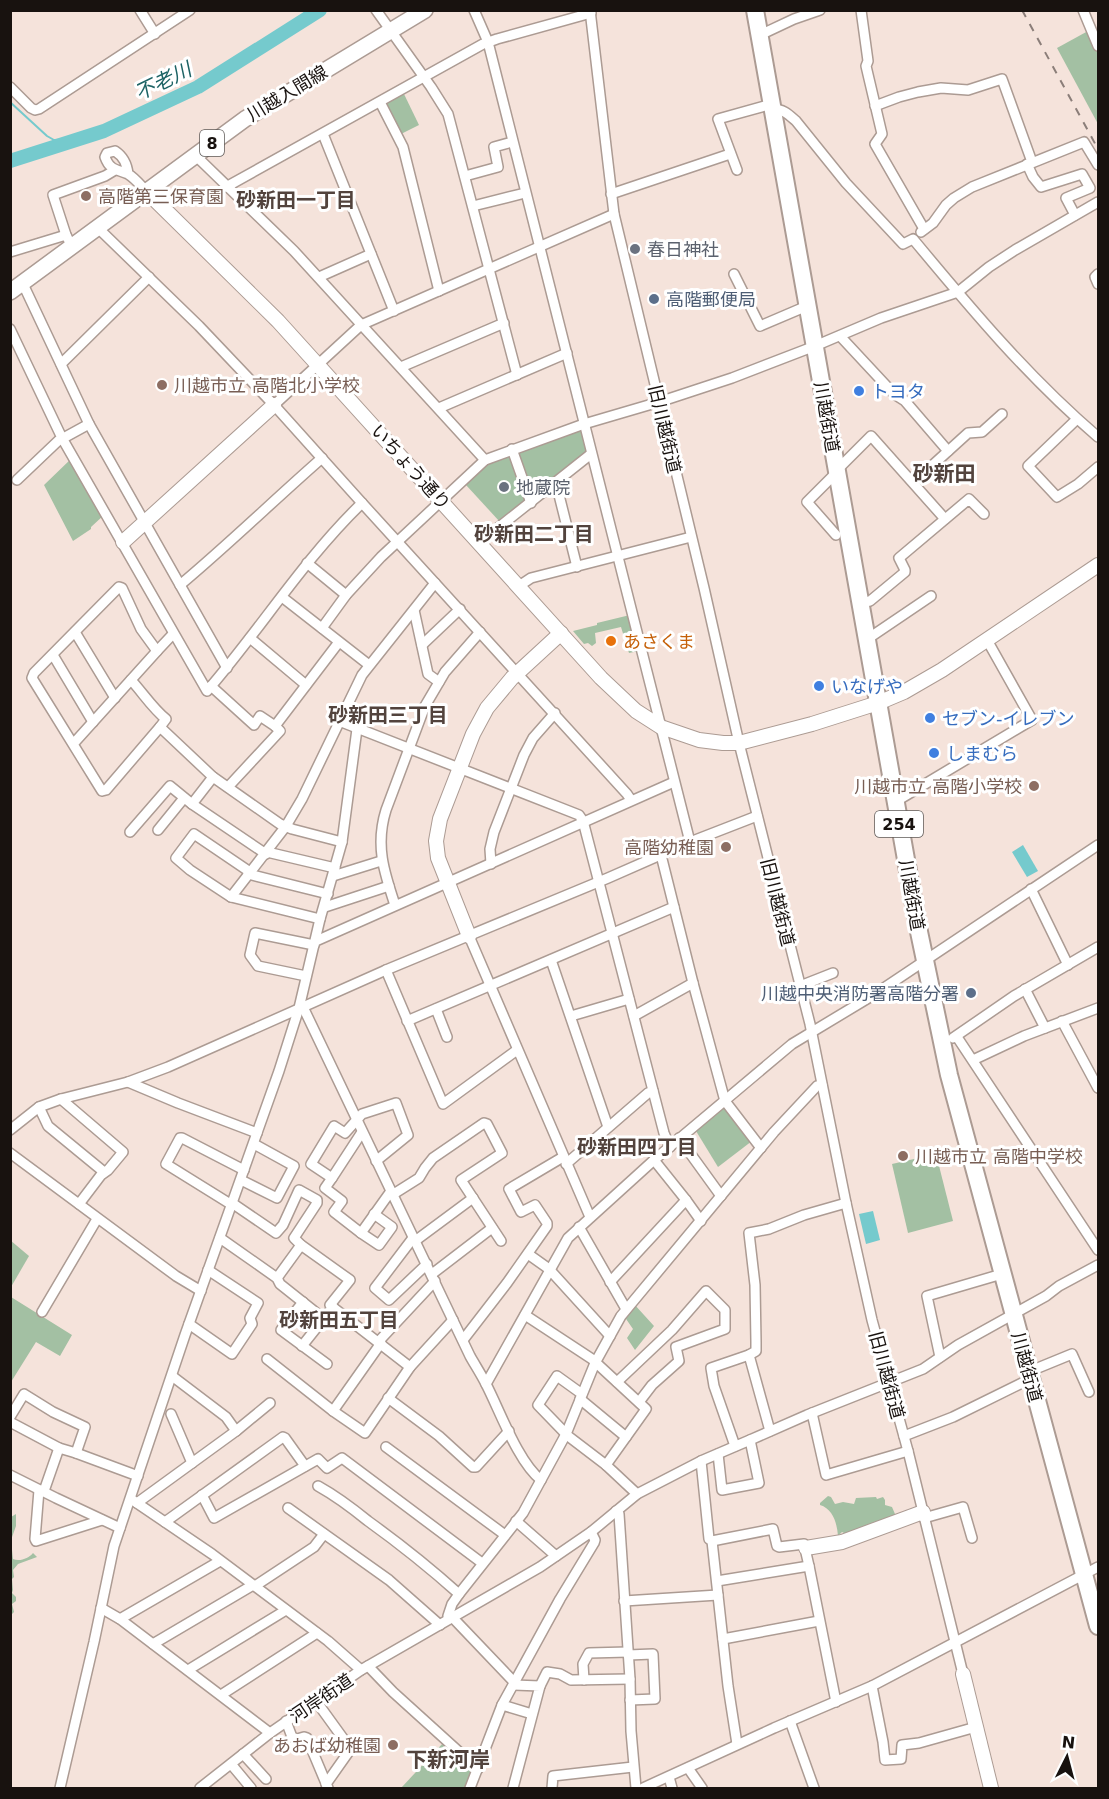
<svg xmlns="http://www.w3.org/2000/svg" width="1109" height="1799" viewBox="0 0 1109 1799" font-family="'DejaVu Sans','Noto Sans JP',sans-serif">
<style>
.green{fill:#a3c0a3}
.water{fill:#75cacd}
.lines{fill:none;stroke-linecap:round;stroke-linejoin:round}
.stream{stroke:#75cacd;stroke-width:2}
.river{stroke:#75cacd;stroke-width:14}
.street-casing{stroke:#ac9b93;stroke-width:12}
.secondary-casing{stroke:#ac9b93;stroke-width:16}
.primary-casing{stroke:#ac9b93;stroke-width:18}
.highway-casing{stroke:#ac9b93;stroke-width:20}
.street{stroke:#fff;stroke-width:9}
.secondary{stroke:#fff;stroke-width:14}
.primary{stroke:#fff;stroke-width:15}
.highway{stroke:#fff;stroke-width:16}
.rail{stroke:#8b7e79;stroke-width:2;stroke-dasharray:8 8;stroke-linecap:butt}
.education-dot{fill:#8d6e63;stroke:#fff;stroke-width:2}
.worship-dot{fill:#6b7280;stroke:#fff;stroke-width:2}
.service-dot{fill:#5c6f8a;stroke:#fff;stroke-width:2}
.shop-dot{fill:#3f7fe0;stroke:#fff;stroke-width:2}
.food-dot{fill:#e8710a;stroke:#fff;stroke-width:2}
.labels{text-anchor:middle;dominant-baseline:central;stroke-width:6;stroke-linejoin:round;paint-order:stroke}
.shield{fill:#fff;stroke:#5d5957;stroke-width:1.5}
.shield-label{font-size:16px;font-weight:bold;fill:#18120f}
.street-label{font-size:18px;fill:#18120f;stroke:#fff}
.education-label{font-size:18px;fill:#785e54;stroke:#fff;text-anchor:start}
.worship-label{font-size:18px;fill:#5b616d;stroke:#fff;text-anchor:start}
.service-label{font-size:18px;fill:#4e5e75;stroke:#fff;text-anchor:start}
.shop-label{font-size:18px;fill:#366cbe;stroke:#fff;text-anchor:start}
.food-label{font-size:18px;fill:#c56008;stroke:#fff;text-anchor:start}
.water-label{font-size:20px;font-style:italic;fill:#1d6365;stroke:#fff}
.neighbourhood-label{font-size:20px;font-weight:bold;fill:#52433d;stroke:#fff}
.quarter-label{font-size:21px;font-weight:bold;fill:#52433d;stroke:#fff}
</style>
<rect width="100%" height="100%" fill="#f5e3db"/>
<!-- green -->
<g class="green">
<polygon points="1088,31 1098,50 1098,124 1057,48"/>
<polygon points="403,92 419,125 401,134 385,103"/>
<polygon points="580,431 583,432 588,454 532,496 518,453"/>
<polygon points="510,455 528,500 500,522 466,485 488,463"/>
<polygon points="72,458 104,515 91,527 91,529 73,541 44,485"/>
<polygon points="630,615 639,651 629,653 621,627 595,633 596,643 592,646 588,643 584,644 573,631 597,625 597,623"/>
<polygon points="724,1107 752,1141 718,1167 696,1131"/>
<polygon points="936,1154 953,1221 908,1233 892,1164"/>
<polygon points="10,1240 29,1256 11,1287 10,1287"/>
<polygon points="11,1297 72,1335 60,1356 36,1342 11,1382"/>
<polygon points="634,1304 654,1326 635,1350 627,1338 633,1329 624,1316"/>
<path d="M828 1496 831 1497 835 1504 843 1502 854 1504 856 1498 876 1497 877 1499 883 1497 885 1500V1505L892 1507 895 1514 893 1518 846 1534 842 1532 838 1536C837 1523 833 1509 820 1505V1503Z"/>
<path d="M16 1514V1526L11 1540 13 1559C20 1562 29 1558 33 1553L37 1557 18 1564 13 1570 14 1577 12 1579 13 1590 12 1593 16 1597V1601L12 1604 14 1612 11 1615V1517Z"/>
<polygon points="444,1742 472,1768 473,1772 465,1788 401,1788"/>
</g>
<!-- water -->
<g class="water">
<polygon points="1023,845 1038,871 1027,877 1012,852"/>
<polygon points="873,1211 880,1240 866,1244 859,1214"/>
</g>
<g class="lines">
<!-- stream -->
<polyline class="stream" points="10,102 47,136 54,140 76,139"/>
<!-- river -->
<polyline class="river" points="10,161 104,131 198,87 320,10"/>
<defs>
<g id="street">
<polyline points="140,10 155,34"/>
<polyline points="376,10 431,87 448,114 517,375"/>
<polyline points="474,10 488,42 690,842"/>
<polyline points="590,10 614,214 704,588 739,743 810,1024 846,1203 872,1320 908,1451 963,1674"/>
<polyline points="861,10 868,61 866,66 882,134 875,144 924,229"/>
<polyline points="1083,10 1098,46"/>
<polyline points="760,35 794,19 820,10"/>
<polyline points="10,87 31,108 35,110 39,109 190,10"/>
<polyline points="380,102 403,147 439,291"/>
<polyline points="875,106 899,97 918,92 941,88 968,90 1002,79 1032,162"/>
<path d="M773 109C783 109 788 114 796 121L846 183 903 244 913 239C972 310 1028 377 1098 437"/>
<polyline points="323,134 394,311"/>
<polyline points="195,155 294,251 485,460"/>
<polyline points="1027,164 1033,177 1041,187 1082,174 1090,188 1066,198 1075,215"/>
<polyline points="737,170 718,119 772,104"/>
<path d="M128 174C127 164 124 157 115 151L107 153 105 157C110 171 117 169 128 174 135 178 142 187 147 192"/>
<polyline points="465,176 498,167 494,147 512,142"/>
<polyline points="226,187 483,44 497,39 591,13"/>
<polyline points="611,194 730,154"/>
<polyline points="473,206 525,193"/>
<polyline points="98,228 199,326 274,405 362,503 627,794 631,800"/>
<polyline points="921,232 933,223 946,205 954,198 972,187 1084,142 1098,165"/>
<polyline points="72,247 66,235 53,195 105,176 115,170"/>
<polyline points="10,252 66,235"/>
<polyline points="734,274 760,326 807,306"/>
<polyline points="1098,274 1095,277 1098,284"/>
<polyline points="319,277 371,254"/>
<polyline points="23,284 89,424 227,668"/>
<path d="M10 329 62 438 207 691C260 630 303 560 362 503"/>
<polyline points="840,336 894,394 905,401 948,451"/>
<polyline points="61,364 149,277"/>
<polyline points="401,367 504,323"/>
<polyline points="274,405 361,325 614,214"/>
<polyline points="439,408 567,353"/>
<polyline points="1077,419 1028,466 1057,497 1078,484 1098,467"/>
<polyline points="512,449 531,503"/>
<polyline points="837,470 871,436 872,437 945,519"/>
<polyline points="17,480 58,441 89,424"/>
<polyline points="914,482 968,433 982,432 1002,414"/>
<polyline points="556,483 577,567"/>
<polyline points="836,535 807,502 837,472"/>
<polyline points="479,543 591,454"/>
<polyline points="307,563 346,595"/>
<path d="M180 585C229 544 274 500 322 458"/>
<polyline points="519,586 531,578 691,537"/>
<polyline points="282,597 369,665"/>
<polyline points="860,603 870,601 905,572 905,570 899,558 969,499 984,514"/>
<polyline points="414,610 428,674 439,682"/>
<polyline points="322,628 346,595 381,557 485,460 584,424 659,402 732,378 815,346 881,318 958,292 989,267 1015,250 1098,202"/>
<polyline points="75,632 115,698"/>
<polyline points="250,638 306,685"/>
<polyline points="866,640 931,596"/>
<polyline points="422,645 460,609"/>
<polyline points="157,651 173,634"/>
<polyline points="53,655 93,722"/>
<path d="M131 680C143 693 153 709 166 719L160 727"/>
<polyline points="211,686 254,725 260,716 275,726"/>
<polyline points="339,721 579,815 583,821 664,1133 670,1147"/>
<polyline points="74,743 157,651 141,629 122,588 119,587 34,673 32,678 102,791 106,790 160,727 213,777 280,824 292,829 342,842"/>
<polyline points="213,777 192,804 266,854"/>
<polyline points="228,787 280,731 275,726 339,642"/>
<polyline points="895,802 1032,720 987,640"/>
<polyline points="158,830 184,798"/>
<polyline points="130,832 170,786 192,804"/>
<polyline points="267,852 335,868"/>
<polyline points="661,855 693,983 725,1101 761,1148"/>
<polyline points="491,864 490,849 494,832 524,755 533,738 555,713"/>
<polyline points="250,872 194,834 176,858 190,870 231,897 320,919"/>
<polyline points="248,874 328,894"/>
<polyline points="333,876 381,861"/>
<polyline points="1031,889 1068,965"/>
<polyline points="231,897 286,826 302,799 362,675 435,583"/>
<path d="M395 905C384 872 375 845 386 810L425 706 445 672 480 632"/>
<polyline points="325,907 389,886"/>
<polyline points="469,936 590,1217"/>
<polyline points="316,941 674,782"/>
<polyline points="551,960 608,1127"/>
<polyline points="386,970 443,1104 517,1050"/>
<polyline points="306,976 258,966 250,955 255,933 314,945"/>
<polyline points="800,986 833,973"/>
<polyline points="1025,989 1045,1028"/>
<path d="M303 1007 470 1356C475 1365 481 1374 486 1384 500 1411 518 1462 541 1480"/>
<polyline points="436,1009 447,1037"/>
<polyline points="571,1016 629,999"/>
<polyline points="634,1016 693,983"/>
<polyline points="407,1021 674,907"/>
<polyline points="1062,1021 1098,1088"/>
<polyline points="957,1037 1098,1250"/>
<polyline points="953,1038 1014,996 1098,947"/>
<polyline points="973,1060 1024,1036 1098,1008"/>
<polyline points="128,1082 178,1103 257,1133"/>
<polyline points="61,1099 123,1152 108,1170 101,1175 79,1204"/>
<polyline points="39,1107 48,1126 104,1172"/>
<polyline points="10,1130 39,1107 61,1099 128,1082 168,1067 386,970 608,878 690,842 757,816"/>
<polyline points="362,1132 332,1178 311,1164 334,1126 345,1133 362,1114 396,1103 408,1135 376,1161"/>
<polyline points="679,1138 721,1196"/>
<polyline points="10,1153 176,1276 201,1291"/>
<polyline points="654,1160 686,1200"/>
<polyline points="566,1164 648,1093 653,1091"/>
<polyline points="332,1178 325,1188 342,1201 334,1212 361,1233 391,1191"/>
<polyline points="241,1180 277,1198 294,1166 254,1144"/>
<polyline points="392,1195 419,1178 425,1168 433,1158 484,1123 487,1124 502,1153 461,1180 501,1241"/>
<polyline points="232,1203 276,1233 283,1225 299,1190 317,1200 317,1203 294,1238 301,1245 350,1280 330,1305 410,1367"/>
<polyline points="232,1205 166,1164 180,1138 182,1138 244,1170"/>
<polyline points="579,1227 626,1309"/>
<polyline points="361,1233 379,1245 392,1227 374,1214"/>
<polyline points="220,1238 277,1278 280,1284 324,1319"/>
<polyline points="413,1238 375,1288 389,1300 427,1264"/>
<polyline points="415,1241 473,1198"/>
<polyline points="528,1254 549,1269 610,1336"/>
<polyline points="432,1274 492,1228"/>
<polyline points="277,1278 301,1245"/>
<polyline points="610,1282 686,1200 701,1221"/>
<polyline points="303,1302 281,1330 327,1364"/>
<polyline points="42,1312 97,1219"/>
<polyline points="525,1315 592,1359 646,1409 606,1465"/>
<polyline points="189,1324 232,1354 252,1324 250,1318 258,1303 208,1270"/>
<polyline points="463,1340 507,1283 547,1226 547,1223 535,1205 521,1212 509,1189 563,1157"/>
<polyline points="379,1341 435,1281"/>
<polyline points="302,1346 333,1307"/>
<polyline points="940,1357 927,1296 1002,1274"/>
<polyline points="267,1359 333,1411 365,1433 410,1367 453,1320"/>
<polyline points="1028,1372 1072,1354 1089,1392"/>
<polyline points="617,1382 672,1330 706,1291 725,1310 725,1329 676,1347 679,1361 652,1385 639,1402"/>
<polyline points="486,1384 568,1238 654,1160 792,1044 875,994 1098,845"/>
<polyline points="582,1394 557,1376 538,1405 568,1436 606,1465 637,1494"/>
<polyline points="388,1398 439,1436 473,1467 476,1467 509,1431"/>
<polyline points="580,1399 626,1437"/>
<polyline points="333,1411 381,1343"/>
<polyline points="812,1413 826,1475 908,1451"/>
<polyline points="171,1414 192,1463"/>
<polyline points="10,1417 24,1394 53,1412 85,1427 76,1453"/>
<polyline points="10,1422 59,1448 76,1453 138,1476"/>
<polyline points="236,1431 270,1403"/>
<polyline points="770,1431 749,1355 756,1351 756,1342 755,1285 749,1233 769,1229 804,1215 846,1203"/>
<polyline points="904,1436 953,1417 1030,1379"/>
<polyline points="735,1446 714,1386 711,1368 749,1355"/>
<polyline points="386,1447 505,1535"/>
<polyline points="718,1454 722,1490 759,1483 750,1440"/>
<polyline points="701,1461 709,1539 712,1541 728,1686 737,1744"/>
<polyline points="10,1475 56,1498 120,1528"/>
<path d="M318 1486C336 1496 352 1508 368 1521 400 1544 430 1568 459 1594"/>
<polyline points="39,1490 35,1539 36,1541 102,1520"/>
<polyline points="44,1491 59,1448"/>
<polyline points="202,1495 214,1518 318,1459 327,1468 342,1458 482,1563"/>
<polyline points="131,1499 212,1554 328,1641 361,1670"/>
<polyline points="137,1503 236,1431 226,1417 172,1376"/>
<polyline points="288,1508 389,1580 440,1625"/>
<polyline points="616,1511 619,1514 630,1679 631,1731 636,1788"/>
<polyline points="924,1518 963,1507 972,1538"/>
<polyline points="516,1521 556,1556"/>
<polyline points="165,1522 283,1437 285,1438 305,1466"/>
<polyline points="712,1541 773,1529 777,1546 779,1547 804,1544 809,1566"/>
<polyline points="717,1581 809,1566 836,1702"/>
<polyline points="255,1586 314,1547 324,1534"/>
<polyline points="624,1601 718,1595"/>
<polyline points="101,1608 120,1619 270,1733"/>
<polyline points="453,1618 515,1683"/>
<polyline points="120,1619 220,1561"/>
<polyline points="449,1619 448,1616 452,1604 459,1594 523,1513 566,1434 595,1363 621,1316 774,1132 817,1086 822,1085"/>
<polyline points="723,1639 819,1621"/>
<polyline points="153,1644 253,1585"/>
<polyline points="628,1655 653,1654 655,1699 630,1700"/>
<polyline points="368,1666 393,1692 478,1769"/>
<polyline points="188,1670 286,1610"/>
<polyline points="584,1680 583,1664 589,1653 628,1652"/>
<polyline points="540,1686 547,1672 560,1674 571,1680 630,1679"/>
<polyline points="872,1686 883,1742 885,1760 901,1759 902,1745 919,1743 976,1727"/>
<polyline points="221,1695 317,1633"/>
<polyline points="316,1701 350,1748 350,1750 326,1784"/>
<polyline points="502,1705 532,1714"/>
<polyline points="286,1721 292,1737 297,1739 304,1737 307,1738 328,1788"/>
<polyline points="790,1721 814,1788"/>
<polyline points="243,1754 266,1779"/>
<polyline points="231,1764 251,1788"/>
<polyline points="688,1768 702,1788"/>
<polyline points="669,1777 672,1788"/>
<polyline points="60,1788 94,1642 114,1546 185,1335 279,1071 299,1008 320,919 342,842 357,729"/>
<polyline points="200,1788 270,1733 361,1670 540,1567 591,1532 637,1494 701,1461 750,1440 807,1415 923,1369 958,1345 1046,1296 1059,1286 1098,1265"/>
<polyline points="470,1788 502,1705 560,1599 594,1543 595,1540 591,1532"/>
<polyline points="513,1788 540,1686 514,1685"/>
<polyline points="552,1788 553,1776 633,1767"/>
<polyline points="643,1788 774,1728 872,1686 1098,1567"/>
</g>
<g id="secondary">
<polyline points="147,192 278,321 601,678 636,711 661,727 699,740 723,743 739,743 812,724 878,703 904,692 942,670 1098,565"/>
<polyline points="123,542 274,405"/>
<polyline points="469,936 438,858 436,841 440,819 473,734 487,708 512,678 561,633"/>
<polyline points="806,1548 842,1542 923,1512"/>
<polyline points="963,1674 991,1788"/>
</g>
<polyline id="primary" points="10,292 245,119 425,10"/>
<polyline id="highway" points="755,10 918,927 949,1075 1098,1626"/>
</defs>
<!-- street casing -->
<use href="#street" class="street-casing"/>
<!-- secondary casing -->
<use href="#secondary" class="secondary-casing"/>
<!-- primary casing -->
<use href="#primary" class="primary-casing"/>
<!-- highway casing -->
<use href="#highway" class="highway-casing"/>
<!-- street -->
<use href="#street" class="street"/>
<!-- secondary -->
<use href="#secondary" class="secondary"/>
<!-- primary -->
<use href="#primary" class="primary"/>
<!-- highway -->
<use href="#highway" class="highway"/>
<!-- rail -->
<polyline class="rail" points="1022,10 1098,149"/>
</g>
<!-- markers -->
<g class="education-dot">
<circle cx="86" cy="196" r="6"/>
<circle cx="162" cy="385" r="6"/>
<circle cx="1034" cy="786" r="6"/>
<circle cx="726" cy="847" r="6"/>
<circle cx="903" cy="1156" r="6"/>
<circle cx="393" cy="1745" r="6"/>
</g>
<g class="worship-dot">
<circle cx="635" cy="249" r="6"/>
<circle cx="504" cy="487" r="6"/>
</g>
<g class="service-dot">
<circle cx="654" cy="299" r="6"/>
<circle cx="971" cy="993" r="6"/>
</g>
<g class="shop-dot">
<circle cx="859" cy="391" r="6"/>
<circle cx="819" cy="686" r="6"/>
<circle cx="930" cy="718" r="6"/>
<circle cx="934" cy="753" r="6"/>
</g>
<circle class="food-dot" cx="611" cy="641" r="6"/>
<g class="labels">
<!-- shield labels -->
<g class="shield">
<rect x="200" y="130" width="24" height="26" rx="4.5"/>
<rect x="875" y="811" width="48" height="26" rx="4.5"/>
</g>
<g class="shield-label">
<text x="212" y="143">8</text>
<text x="899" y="824">254</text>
</g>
<!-- street labels -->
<g class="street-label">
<text transform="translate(287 93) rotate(-31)">川越入間線</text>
<text transform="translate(827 417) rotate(80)">川越街道</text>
<text transform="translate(665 429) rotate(77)">旧川越街道</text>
<text transform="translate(411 467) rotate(48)">いちょう通り</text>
<text transform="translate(912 895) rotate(80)">川越街道</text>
<text transform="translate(778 902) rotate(76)">旧川越街道</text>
<text transform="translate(1027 1367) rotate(75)">川越街道</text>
<text transform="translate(887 1375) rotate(75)">旧川越街道</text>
<text transform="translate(321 1698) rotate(-34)">河岸街道</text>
</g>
<!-- education labels -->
<g class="education-label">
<text x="98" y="196">高階第三保育園</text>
<text x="174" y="385">川越市立 高階北小学校</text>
<text x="1022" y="786" text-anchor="end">川越市立 高階小学校</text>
<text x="714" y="847" text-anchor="end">高階幼稚園</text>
<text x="915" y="1156">川越市立 高階中学校</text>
<text x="381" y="1745" text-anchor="end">あおば幼稚園</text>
</g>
<!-- worship labels -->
<g class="worship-label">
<text x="647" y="249">春日神社</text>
<text x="516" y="487">地蔵院</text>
</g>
<!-- service labels -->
<g class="service-label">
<text x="666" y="299">高階郵便局</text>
<text x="959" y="993" text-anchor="end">川越中央消防署高階分署</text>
</g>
<!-- shop labels -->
<g class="shop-label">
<text x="871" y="391">トヨタ</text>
<text x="831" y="686">いなげや</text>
<text x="942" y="718">セブン-イレブン</text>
<text x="946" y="753">しまむら</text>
</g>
<!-- food labels -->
<g class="food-label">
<text x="623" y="641">あさくま</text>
</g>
<!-- water labels -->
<g class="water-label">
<text transform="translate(163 81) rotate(-26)">不老川</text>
</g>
<!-- neighbourhood labels -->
<g class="neighbourhood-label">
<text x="296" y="200">砂新田一丁目</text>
<text x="534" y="534">砂新田二丁目</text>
<text x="388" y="715">砂新田三丁目</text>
<text x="637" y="1147">砂新田四丁目</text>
<text x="339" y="1320">砂新田五丁目</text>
</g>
<!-- quarter labels -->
<g class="quarter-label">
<text x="944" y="474">砂新田</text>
<text x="448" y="1760">下新河岸</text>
</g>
</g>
<!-- border -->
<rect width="1109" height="1799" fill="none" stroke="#18120f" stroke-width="24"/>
<!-- north arrow -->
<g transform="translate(1067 1757) rotate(6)" stroke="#ffffff" stroke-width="4.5" paint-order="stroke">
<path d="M0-4.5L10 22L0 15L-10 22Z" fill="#18120f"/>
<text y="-9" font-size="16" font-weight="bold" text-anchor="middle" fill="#18120f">N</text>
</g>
</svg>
